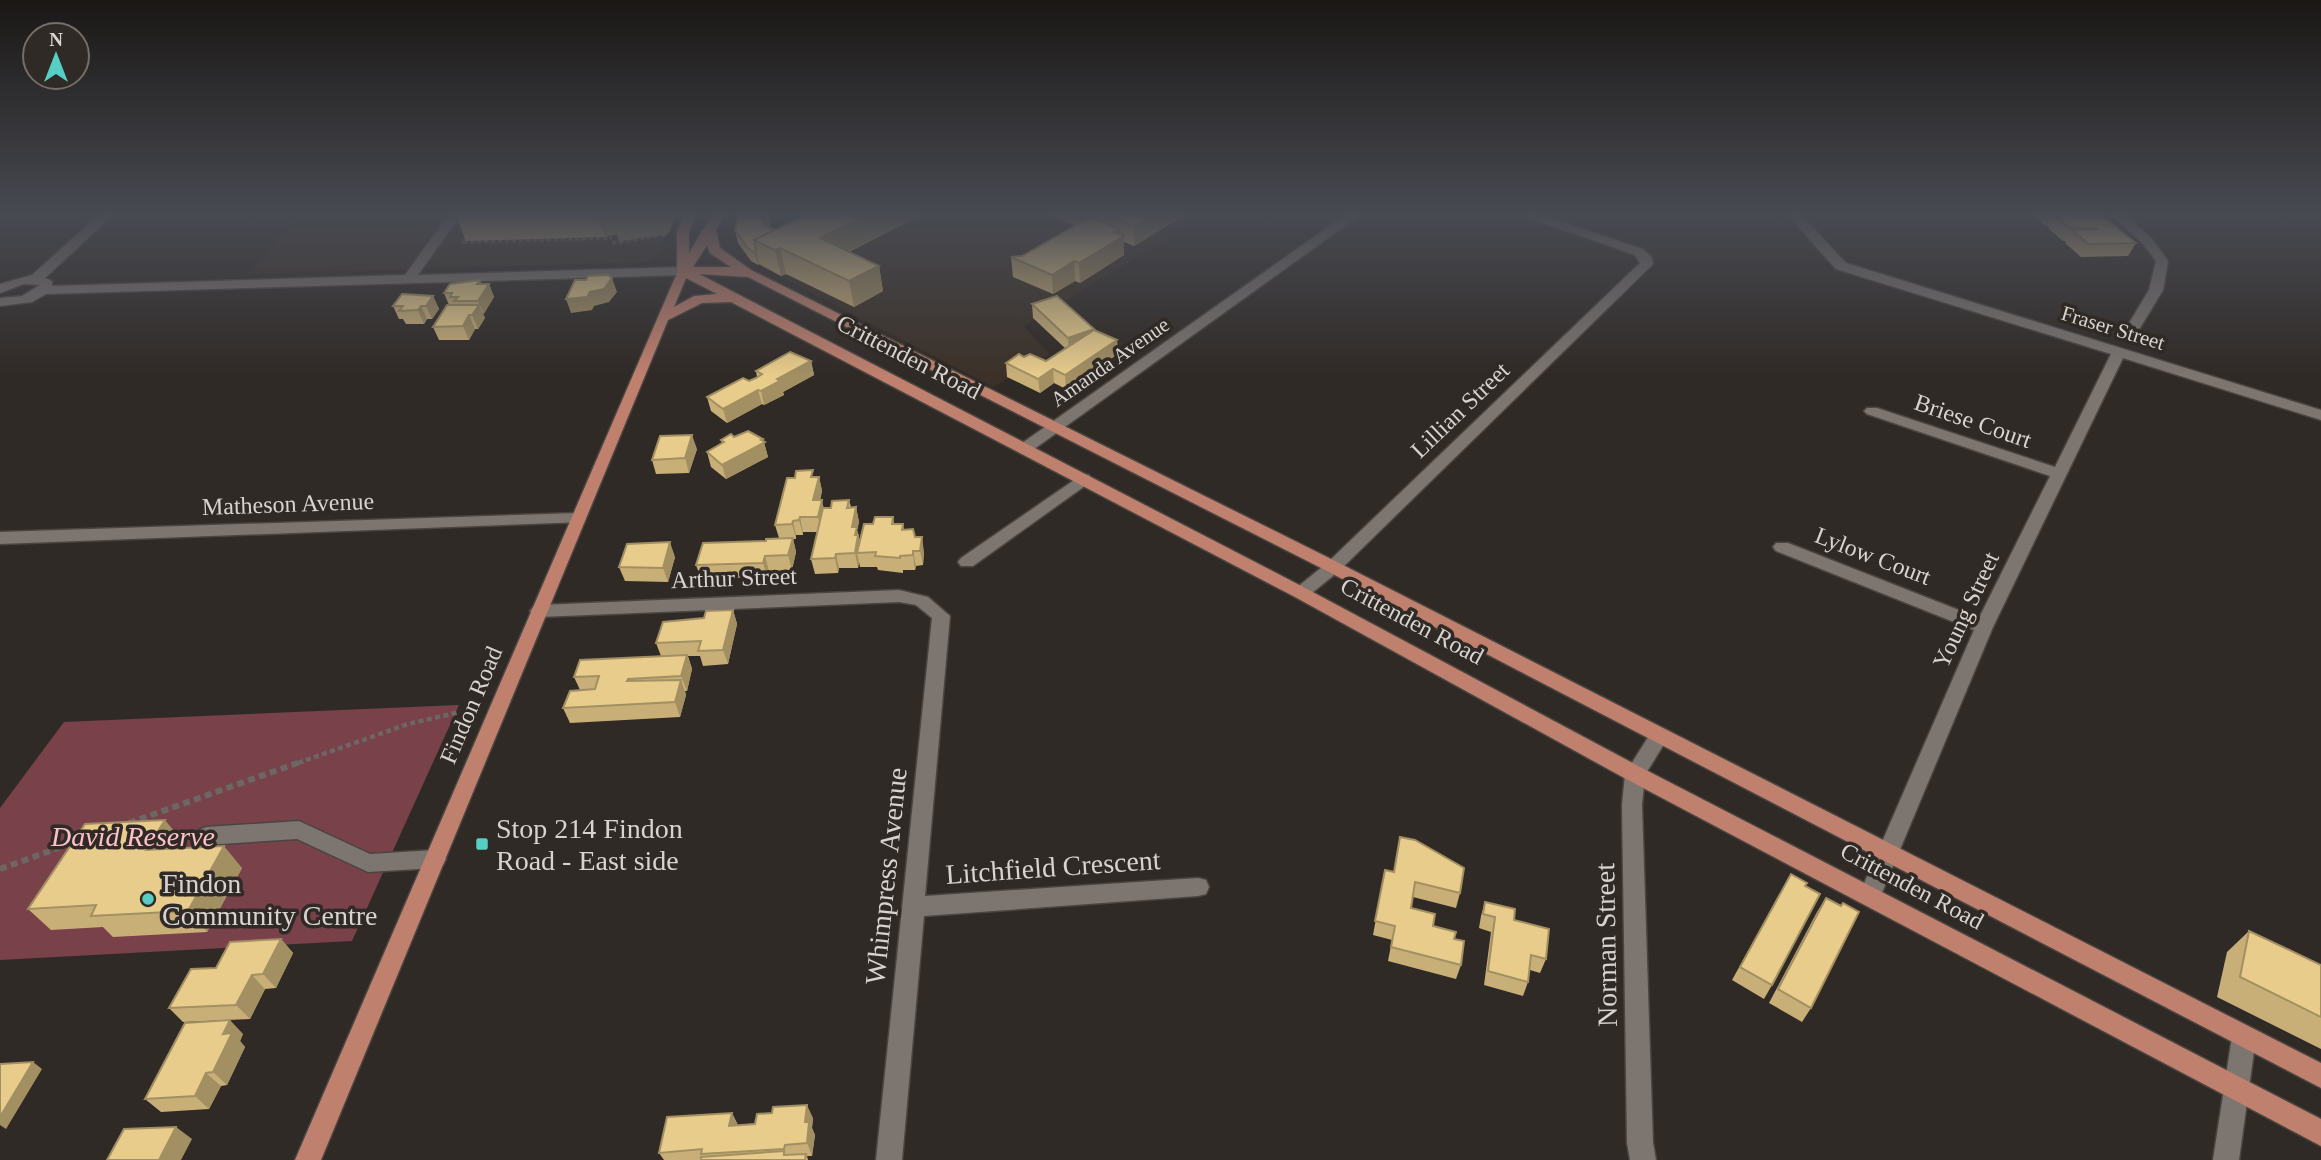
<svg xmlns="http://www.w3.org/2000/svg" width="2321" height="1160" viewBox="0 0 2321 1160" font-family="Georgia,serif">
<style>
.built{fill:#3b3128}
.green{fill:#79424a}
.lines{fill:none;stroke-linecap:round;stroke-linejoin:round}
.minor-casing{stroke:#4a4541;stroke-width:3}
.major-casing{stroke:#4a4541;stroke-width:3}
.path-far2{stroke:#6d6764;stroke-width:3.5;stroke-dasharray:4.5 2.5;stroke-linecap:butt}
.path-far1{stroke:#6d6764;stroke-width:4.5;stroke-dasharray:5 3.5;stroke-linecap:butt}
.path{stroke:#6d6764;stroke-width:6;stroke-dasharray:7 4.5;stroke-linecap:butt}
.minor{fill:#7c7570;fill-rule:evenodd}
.major{fill:#bf806e;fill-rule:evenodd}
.wall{fill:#c8af78}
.shaded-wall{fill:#a28f62}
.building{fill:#e8cc8c;stroke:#a28f62;stroke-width:2}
.poi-dot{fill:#56cec3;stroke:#302a26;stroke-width:2.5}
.labels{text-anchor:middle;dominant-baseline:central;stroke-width:7;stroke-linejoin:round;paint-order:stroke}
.far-street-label{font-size:21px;fill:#d7d3d0;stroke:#302a26}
.street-label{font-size:24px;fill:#d7d3d0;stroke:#302a26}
.near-poi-label{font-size:28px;fill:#d7d3d0;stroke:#302a26;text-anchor:start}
.near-park-label{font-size:28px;font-style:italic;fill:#fdc0c7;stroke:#302a26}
.near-street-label{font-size:28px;fill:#d7d3d0;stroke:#302a26}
</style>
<rect width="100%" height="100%" fill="#302a26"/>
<!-- built -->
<g class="built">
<polygon points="302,213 677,213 656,257 647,262 247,274"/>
<polygon points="862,213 1208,213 1024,326 1050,355 993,387 758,265"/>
</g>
<!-- green -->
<polygon class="green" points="459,705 352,941 0,960 0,808 64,722"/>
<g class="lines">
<defs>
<g id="minor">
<polygon points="101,213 115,213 45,278 52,281 52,286 405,275 450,213 462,213 418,275 682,267 688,271 682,275 46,294 32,302 0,306 0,298 22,296 40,285 24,284 0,293 0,284 32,275"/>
<polygon points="1348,213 1363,213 1030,452 1018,452 1016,449 1018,446"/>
<polygon points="1515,213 1534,213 1643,249 1652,258 1653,264 1339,571 1307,597 1295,597 1292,593 1295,589 1327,563 1640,263 1635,255"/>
<polygon points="1786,213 1799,213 1846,263 2321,410 2321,420 2123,358 1993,627 1881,895 1878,902 1870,905 1862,902 1859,895 1974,630 1776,551 1773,547 1776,543 1788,543 1979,618 2050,476 1867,414 1864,411 1867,408 1877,408 2055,467 2111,354 1836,269"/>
<polygon points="2109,213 2123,213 2152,239 2168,261 2163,290 2140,328 2135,329 2128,325 2149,290 2156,261 2144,245"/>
<polygon points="1083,474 1089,475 1091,479 1089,483 973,566 961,566 958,562 961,558"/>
<polygon points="578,513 584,514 586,518 584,522 0,544 0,532"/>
<polygon points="899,590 928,597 950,616 925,896 1198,878 1206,880 1209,887 1206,894 1198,896 924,916 902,1160 876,1160 932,618 916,605 899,602 539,617 533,615 530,611 533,607 539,605"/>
<polygon points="1659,728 1666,731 1669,736 1645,775 1642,805 1653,1143 1656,1160 1630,1160 1627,1143 1622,805 1625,774 1652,731"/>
<polygon points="299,821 370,854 435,850 443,853 446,859 443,865 435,868 368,872 297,839 206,845 198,842 195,836 198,830 206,827"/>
<polygon points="2244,1026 2253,1029 2256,1037 2239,1160 2213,1160 2232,1037 2235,1029"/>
</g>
<path id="major" d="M685 213H697L689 232V253L713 213H725L716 230 720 248 751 270 1339 563 2321 1063V1088L1327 571 748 277 699 274 1307 589 1642 768 2321 1119V1146L1628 780 1295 597 731 302 702 303 668 320 321 1160H295L677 273V232ZM707 245 710 253 731 267H693ZM686 278 717 294 694 296 674 307Z"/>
</defs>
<!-- minor casing -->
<use href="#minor" class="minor-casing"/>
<!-- major casing -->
<use href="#major" class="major-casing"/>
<!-- path-far2 -->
<g class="path-far2">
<polyline points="467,236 463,242 612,238"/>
<polyline points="612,243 666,235"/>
</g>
<!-- path-far1 -->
<polyline class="path-far1" points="298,763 408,724 460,712"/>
<!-- path -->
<g class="path">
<polyline points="129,823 303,761"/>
<polyline points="0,869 75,842"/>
</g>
<!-- minor -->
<use href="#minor" class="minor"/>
<!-- major -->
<use href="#major" class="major"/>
</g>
<!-- wall -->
<g class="wall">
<polygon points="457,213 677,213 668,234 619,241 617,234 604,237 466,241 456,215"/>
<polygon points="810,213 925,213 849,252 879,266 883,291 854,307 786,274 781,276 759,264 758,265 751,261 738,243 735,230 771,218 769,228 775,230"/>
<polygon points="1052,213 1188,213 1134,246 1124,242 1124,255 1080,283 1075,281 1053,294 1013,277 1011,257 1022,256 1075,225 1052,216"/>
<polygon points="2031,213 2099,213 2136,243 2128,256 2081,257 2065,243 2066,241 2063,241 2048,228 2049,226 2046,226"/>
<polygon points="481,284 489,284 494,297 483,314 485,318 478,329 475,329 469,340 439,340 433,327 449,305 444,293"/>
<polygon points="433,296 439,309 432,319 427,319 424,324 406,324 403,319 399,319 393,306"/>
<polygon points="1032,304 1094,329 1094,331 1117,340 1118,354 1066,389 1054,383 1040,393 1007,377 1006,363 1024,357 1046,361 1066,349 1033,318"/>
<polygon points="811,361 814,375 783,392 784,395 764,405 762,404 727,423 711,411 707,397 749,381 757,377 756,371"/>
<polygon points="734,437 763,439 768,457 726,479 711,467 707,452 722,444 721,440"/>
<polygon points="697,449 689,473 656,474 652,460"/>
<polygon points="814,477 819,477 822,491 820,500 824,508 831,508 849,500 851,507 856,507 859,522 857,530 860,541 873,524 893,517 894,524 903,524 904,530 915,537 924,552 923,565 916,566 915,570 903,570 903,573 878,570 877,567 860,567 859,562 858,568 839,568 838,573 815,574 811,559 817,532 803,532 803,535 796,535 796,539 793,539 796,552 792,570 769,571 767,577 701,579 696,565 766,541 779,538 775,525"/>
<polygon points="675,557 668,582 625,581 619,567"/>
<polygon points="733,610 737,624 728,664 703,666 700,656 688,656 692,669 687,691 685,691 686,695 680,717 570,723 563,708 580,690 574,677 661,656 656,643 704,618"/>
<polygon points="183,842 179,849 242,868 207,932 113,937 103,927 51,930 28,909"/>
<polygon points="1385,870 1460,893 1456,908 1413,897 1411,908 1433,926 1454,939 1461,965 1456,979 1388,961 1392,940 1373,935"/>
<polygon points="1791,874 1772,985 1764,999 1732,980"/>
<polygon points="1826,898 1811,1008 1802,1022 1769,1003 1817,912"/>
<polygon points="1485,902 1514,920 1546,959 1540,973 1530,970 1528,982 1523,996 1484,985 1491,932 1479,928 1481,916"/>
<polygon points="2249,931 2321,965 2321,1049 2217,997 2227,952"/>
<polygon points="281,939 293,953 276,988 265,989 250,1019 183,1022 169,1008 216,968"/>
<polygon points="243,1034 240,1041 245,1047 227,1085 221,1086 209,1109 161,1112 145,1099"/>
<polygon points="732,1113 738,1125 813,1118 812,1128 815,1135 812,1156 807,1156 808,1160 664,1160 659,1153"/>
</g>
<!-- shaded-wall -->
<g class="shaded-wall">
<polygon points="596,213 677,213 668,234 619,241 617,234 604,237"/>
<polygon points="766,213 770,213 771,218 766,239 763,226"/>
<polygon points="871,213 925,213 825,263 820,238"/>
<polygon points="1081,213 1090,213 1090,221 1080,227 1079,214"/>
<polygon points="1156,213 1188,213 1134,246 1134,226"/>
<polygon points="1120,229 1120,238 1124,236 1124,255 1080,283 1079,263 1114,232"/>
<polygon points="780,248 786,274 781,276 775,250"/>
<polygon points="756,251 759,264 758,265 754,252"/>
<polygon points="1074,261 1075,281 1053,294 1052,275"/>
<polygon points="879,266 883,291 854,307 849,281"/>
<polygon points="612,278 617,292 609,302 594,306 592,310 571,313 566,299 590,292"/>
<polygon points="480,280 484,291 489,284 494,297 484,314 478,301 477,284"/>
<polygon points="433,296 439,309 432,319 426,306"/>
<polygon points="479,305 485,318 478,329 472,315"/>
<polygon points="421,306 427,319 424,324 418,310"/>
<polygon points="469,315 475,329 469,340 463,326"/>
<polygon points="1094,329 1095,343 1069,352 1068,338"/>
<polygon points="1117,340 1118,354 1066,389 1065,375"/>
<polygon points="811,361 814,375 783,392 784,395 764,405 761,391 777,379"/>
<polygon points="1053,369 1054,383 1040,393 1038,379"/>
<polygon points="758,390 762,404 727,423 723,409"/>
<polygon points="692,435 697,449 689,473 685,458"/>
<polygon points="763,439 768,457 726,479 722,465"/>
<polygon points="819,477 822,491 817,515 813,500"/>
<polygon points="822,500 825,515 821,531 818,517"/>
<polygon points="856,507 859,522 857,530 862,550 857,553 859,562 858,568 855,553 852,527"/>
<polygon points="800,517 803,532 803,535 799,520"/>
<polygon points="793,521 796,535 796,539 792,524"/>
<polygon points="922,537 924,552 923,565 920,551"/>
<polygon points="793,538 796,552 792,570 788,555"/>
<polygon points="670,542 675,557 668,582 663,568"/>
<polygon points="913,551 916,566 915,570 913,555"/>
<polygon points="836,554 839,568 838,573 835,558"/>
<polygon points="765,556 769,571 767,577 763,563"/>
<polygon points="733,610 737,624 728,664 723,650"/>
<polygon points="687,655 692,669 687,691 681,676"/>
<polygon points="681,680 686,695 680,717 675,702"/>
<polygon points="165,820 183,842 166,872 146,850"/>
<polygon points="224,846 242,868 207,932 188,911"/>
<polygon points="281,939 293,953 276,988 263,974"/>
<polygon points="252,975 265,989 250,1019 236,1005"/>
<polygon points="230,1020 243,1034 240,1041 245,1047 227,1085 213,1072 223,1034"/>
<polygon points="33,1062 42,1069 6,1129 0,1125 0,1117"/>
<polygon points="206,1073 221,1086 209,1109 195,1096"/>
<polygon points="807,1105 813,1118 812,1128 815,1135 812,1156 807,1143 805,1122"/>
<polygon points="732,1113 738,1126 729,1126"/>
<polygon points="176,1127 192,1139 181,1160 159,1160"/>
</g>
<!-- building -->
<g class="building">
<polygon points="457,213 536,213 456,215"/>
<polygon points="611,213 627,213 611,216"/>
<polygon points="739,213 766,213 763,226 775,230 754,240 756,251 754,252 748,248 735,230"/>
<polygon points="810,213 871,213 820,238 879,266 849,281 780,248 775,250 754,240"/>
<polygon points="1100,213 1156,213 1134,226"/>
<polygon points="2079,213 2099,213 2136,243 2088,244 2072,230 2098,229 2070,228 2054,215 2080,214"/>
<polygon points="1090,217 1120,229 1114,232 1124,236 1079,263 1074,261 1052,275 1011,257 1022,256"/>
<polygon points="608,275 612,278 604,289 590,292 587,297 566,299 575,280 586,280 588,276"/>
<polygon points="480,280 477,284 489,284 478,301 454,301 458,297 450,297 452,293 444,293 450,284"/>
<polygon points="402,294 433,296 426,306 421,306 418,310 399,311 403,306 393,306"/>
<polygon points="1057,296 1094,329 1068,338 1032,304"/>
<polygon points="447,305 479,305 472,315 469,315 463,326 433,327"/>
<polygon points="1094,330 1117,340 1065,375 1053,369 1038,379 1006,363 1019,354 1024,357 1030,354 1046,361"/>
<polygon points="790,352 811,361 777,379 780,381 761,391 758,390 723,409 707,397 743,378 749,381 756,378 762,374 756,371"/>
<polygon points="748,431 763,439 761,440 765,442 722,465 707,452 724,442 721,440 731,434 734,437"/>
<polygon points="692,435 685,458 652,460 660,436"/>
<polygon points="813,470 811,477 819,477 813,500 822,500 818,517 800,517 799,520 793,521 792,524 775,525 787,478 795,478 796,471"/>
<polygon points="849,500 847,508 856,507 852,527 857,527 855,535 858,535 855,553 836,554 835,558 811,559 823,508 831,508 832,501"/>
<polygon points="875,517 893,517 892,524 903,524 902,530 913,529 915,537 922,537 920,551 913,551 913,555 900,556 900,558 875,556 876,552 857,553 864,524 873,524"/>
<polygon points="793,538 788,555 765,556 763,563 696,565 703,543 766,541 766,539"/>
<polygon points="670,542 663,568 619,567 627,544"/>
<polygon points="733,610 723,650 698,651 701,641 656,643 663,622 704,618 706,611"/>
<polygon points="687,655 681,676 628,679 627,681 681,680 675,702 563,708 570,691 595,689 599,676 574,677 580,660"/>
<polygon points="165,820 146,850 224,846 188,911 91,916 96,905 28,909 85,824"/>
<polygon points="1400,837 1415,840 1464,868 1460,893 1415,882 1411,908 1435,914 1433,926 1456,932 1454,939 1464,941 1461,965 1391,947 1395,926 1375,921 1385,870 1394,872"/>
<polygon points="1791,874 1807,883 1805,886 1820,894 1772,985 1740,967"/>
<polygon points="1826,898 1841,906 1843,903 1859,912 1811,1008 1778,989"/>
<polygon points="1485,902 1515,909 1514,920 1549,929 1546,959 1531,955 1528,982 1488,971 1495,917 1483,914"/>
<polygon points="2249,931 2321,965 2321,1017 2240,977"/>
<polygon points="281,939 263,974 252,975 236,1005 169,1008 191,969 216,968 230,942"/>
<polygon points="230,1020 223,1034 232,1033 213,1072 206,1073 195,1096 145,1099 185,1023"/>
<polygon points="33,1062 0,1117 0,1064"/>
<polygon points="807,1105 805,1122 809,1122 807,1143 785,1145 784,1149 701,1154 702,1149 659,1153 667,1117 732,1113 729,1126 755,1124 757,1114 772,1113 773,1107"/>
<polygon points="176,1127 159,1160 107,1160 124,1129"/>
<polygon points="784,1151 784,1155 806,1154 805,1160 701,1160 701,1157"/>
</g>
<!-- sky -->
<linearGradient id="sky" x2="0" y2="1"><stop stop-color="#1a1715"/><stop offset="0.57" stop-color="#484a52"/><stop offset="1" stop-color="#484a52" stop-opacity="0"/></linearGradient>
<rect width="2321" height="376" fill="url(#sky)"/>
<!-- markers -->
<g class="poi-dot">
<rect x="475" y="837" width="14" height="14" rx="3.5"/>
<circle cx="148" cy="899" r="7"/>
</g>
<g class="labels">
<!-- far-street labels -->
<g class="far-street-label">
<text transform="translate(2113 328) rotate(17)">Fraser Street</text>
<text transform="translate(1110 362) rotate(-35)">Amanda Avenue</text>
</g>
<!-- street labels -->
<g class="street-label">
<text transform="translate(909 357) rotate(27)">Crittenden Road</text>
<text transform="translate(1460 410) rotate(-44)">Lillian Street</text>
<text transform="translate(1973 421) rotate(19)">Briese Court</text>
<text transform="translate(288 504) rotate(-2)">Matheson Avenue</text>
<text transform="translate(1873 556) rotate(21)">Lylow Court</text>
<text transform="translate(734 578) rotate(-2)">Arthur Street</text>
<text transform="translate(1966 610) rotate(-65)">Young Street</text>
<text transform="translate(1412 621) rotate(28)">Crittenden Road</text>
<text transform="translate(471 705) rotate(-67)">Findon Road</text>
<text transform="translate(1912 886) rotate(28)">Crittenden Road</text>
</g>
<!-- near-poi labels -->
<g class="near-poi-label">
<text x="496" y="828">Stop 214 Findon<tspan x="496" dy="32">Road - East side</tspan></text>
<text x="162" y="883">Findon<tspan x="162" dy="32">Community Centre</tspan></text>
</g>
<!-- near-park labels -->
<g class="near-park-label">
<text x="133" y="836">David Reserve</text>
</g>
<!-- near-street labels -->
<g class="near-street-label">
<text transform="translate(1053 867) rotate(-4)">Litchfield Crescent</text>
<text transform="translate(886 876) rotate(-84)">Whimpress Avenue</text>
<text transform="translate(1606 945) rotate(-91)">Norman Street</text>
</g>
</g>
<!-- north arrow -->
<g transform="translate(56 56)"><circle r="33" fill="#302a26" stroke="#736e6a" stroke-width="2"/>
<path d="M0-5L12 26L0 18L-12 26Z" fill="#56cec3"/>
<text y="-10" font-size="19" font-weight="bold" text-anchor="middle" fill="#d7d3d0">N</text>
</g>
</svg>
